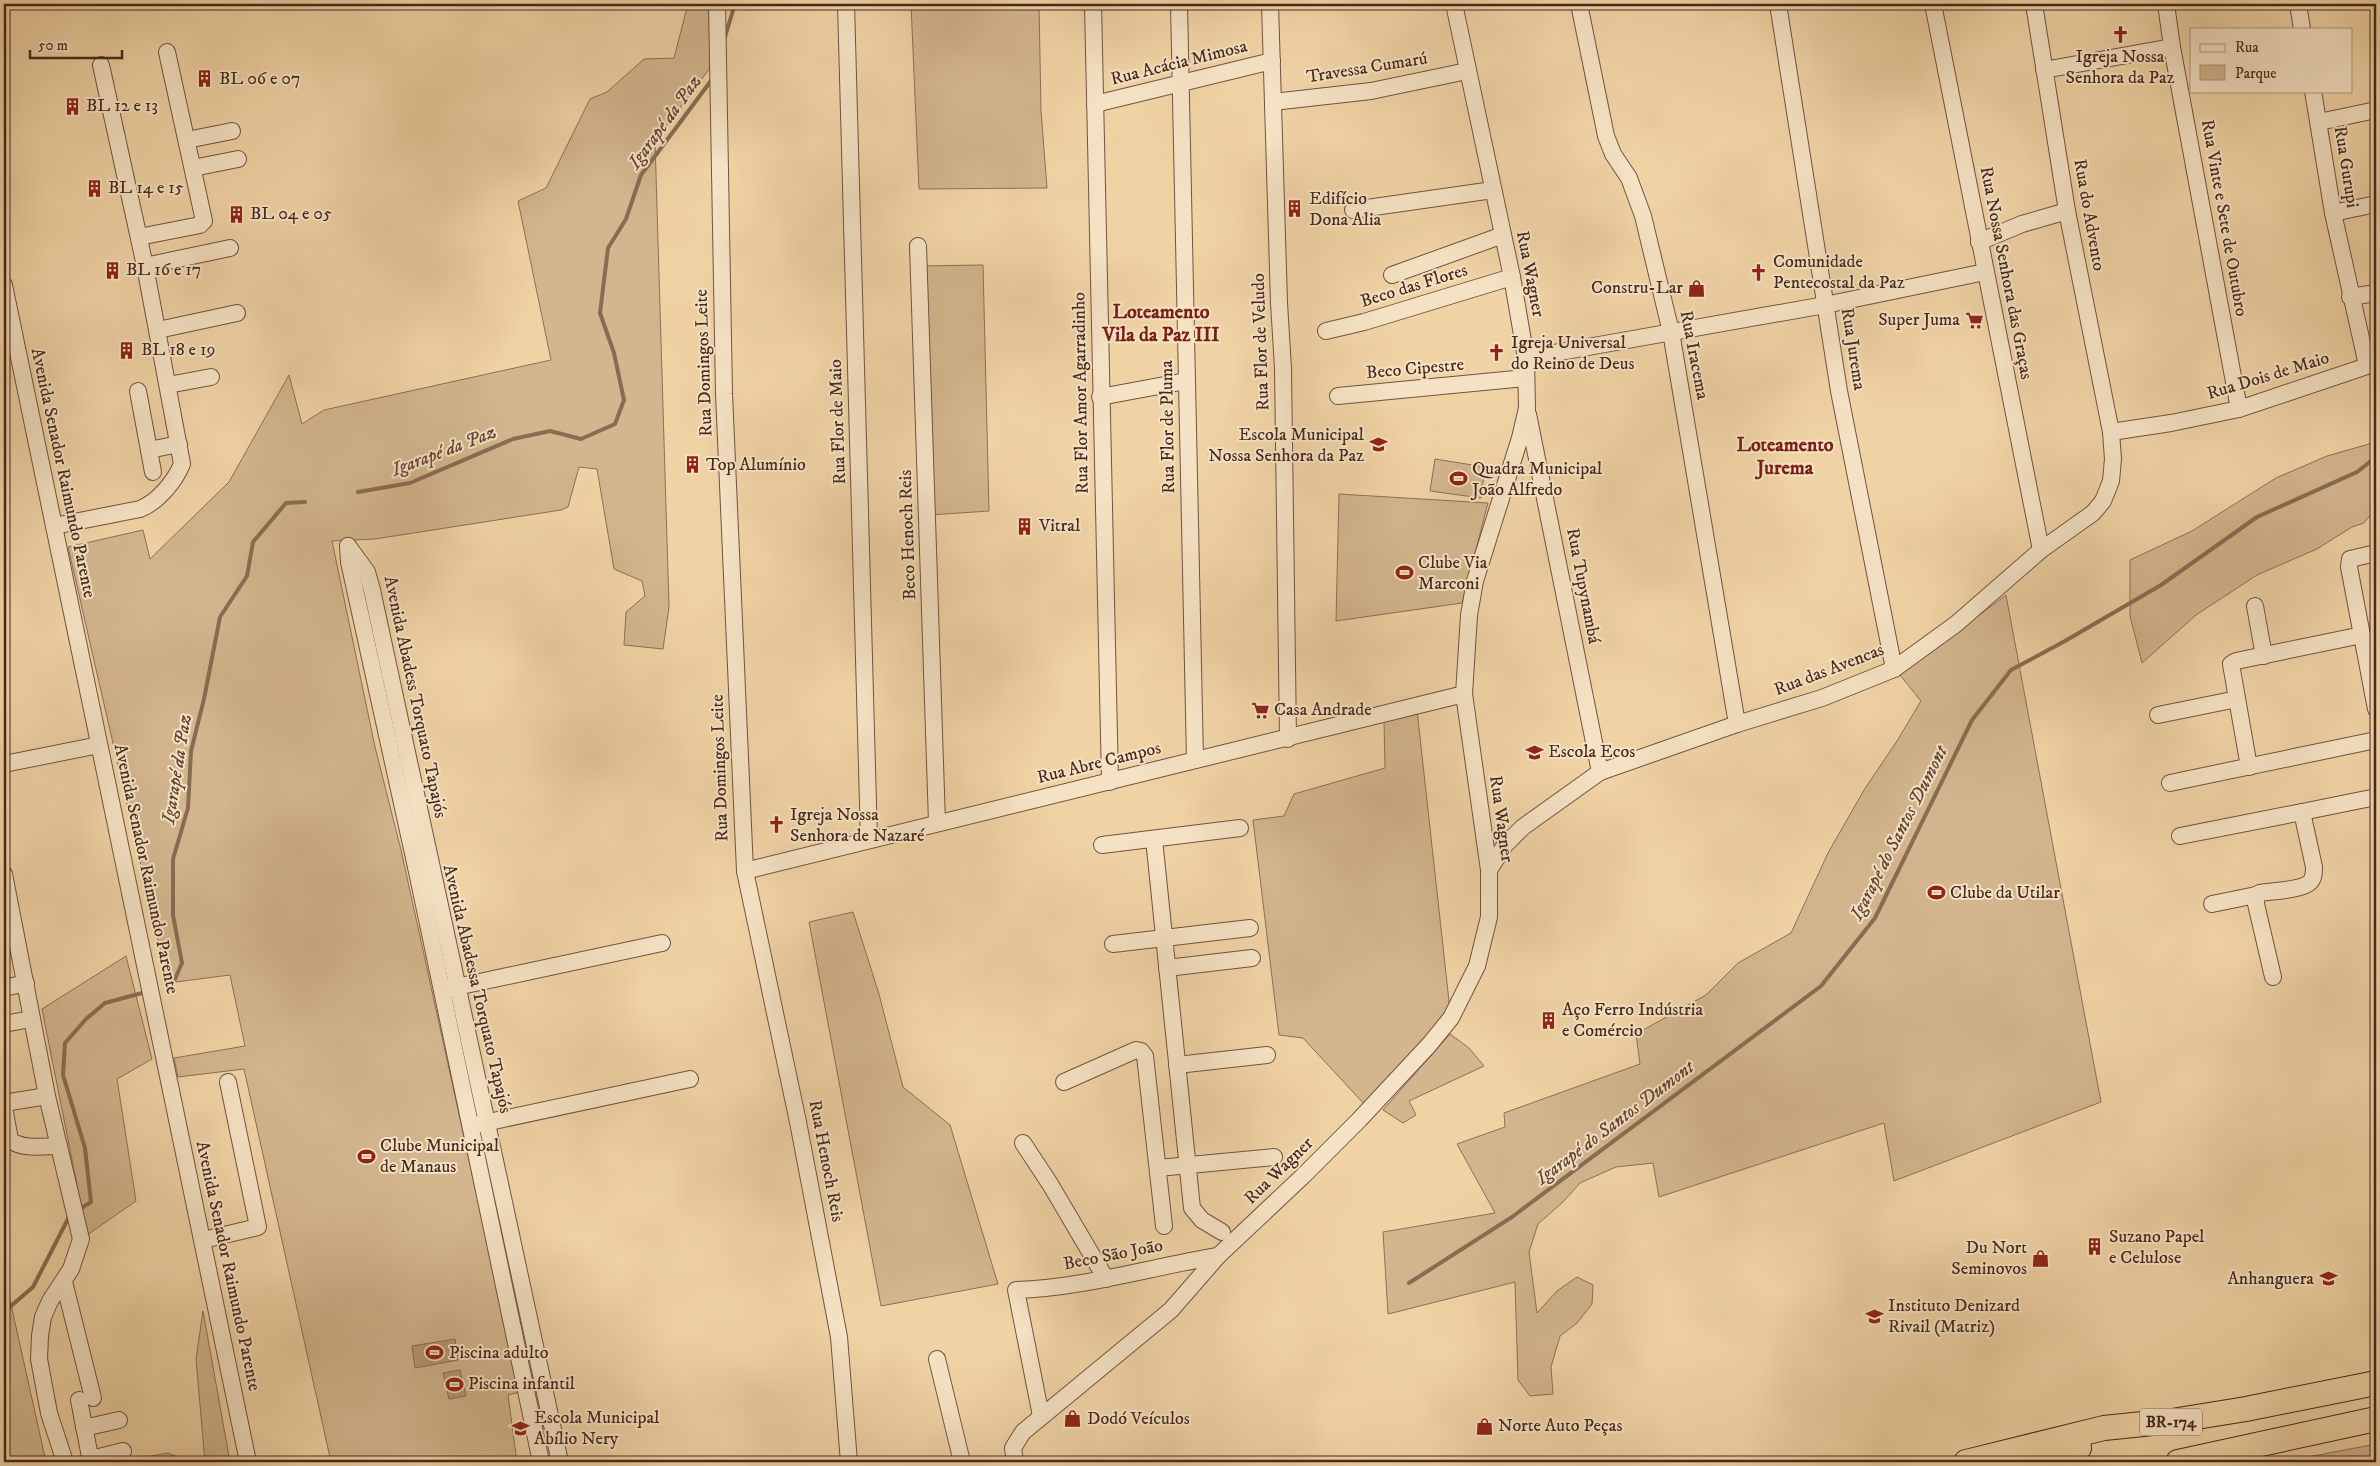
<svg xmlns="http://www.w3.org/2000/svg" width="2380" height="1466" viewBox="0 0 2380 1466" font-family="'IM FELL DW Pica',serif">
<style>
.green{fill:#d3b68e;stroke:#8d6f56}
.water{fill:#b79977;stroke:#8a6c53}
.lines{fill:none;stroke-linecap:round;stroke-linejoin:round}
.stream{stroke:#8a6c53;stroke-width:4}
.minor-casing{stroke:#715340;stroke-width:18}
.highway-casing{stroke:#47281e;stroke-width:26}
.minor{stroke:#f5e2c4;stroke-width:16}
.highway{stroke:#f0d3a5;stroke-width:24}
.labels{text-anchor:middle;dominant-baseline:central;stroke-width:4;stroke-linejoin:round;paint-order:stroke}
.shield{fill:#f5e2c4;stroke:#7b6050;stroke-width:1}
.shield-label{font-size:16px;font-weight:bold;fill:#47281e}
.poi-label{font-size:18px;fill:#47281e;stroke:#f5e2c4;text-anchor:start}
.street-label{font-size:18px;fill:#47281e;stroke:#f5e2c4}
.water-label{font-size:19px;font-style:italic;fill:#634434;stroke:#f5e2c4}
.quarter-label{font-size:20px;font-weight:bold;fill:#7a1f14;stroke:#f5e2c4}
</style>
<rect width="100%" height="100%" fill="#f0d3a5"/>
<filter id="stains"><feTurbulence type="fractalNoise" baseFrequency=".004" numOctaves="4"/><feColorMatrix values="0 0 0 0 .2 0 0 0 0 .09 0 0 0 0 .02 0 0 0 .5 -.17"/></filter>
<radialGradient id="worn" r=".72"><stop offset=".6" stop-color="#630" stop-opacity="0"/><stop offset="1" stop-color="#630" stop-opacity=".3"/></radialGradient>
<!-- green -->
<g class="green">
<polygon points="688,4 709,4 710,68 655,141 669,607 663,649 624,645 626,612 645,596 642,581 614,569 597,469 579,467 568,507 561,510 375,539 332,541 375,747 401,850 520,1392 508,1395 517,1462 331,1462 244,1069 178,1077 174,1058 245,1046 230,975 168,983 68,547 143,530 150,559 229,482 289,375 302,424 324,410 551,360 518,201 546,188 590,99 607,92 644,59 674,58"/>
<polygon points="911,4 1039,4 1041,111 1047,188 919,189"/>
<polygon points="983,265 989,511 930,515 922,266"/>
<polygon points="2376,442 2376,508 2364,523 2352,527 2317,549 2257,575 2196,615 2142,663 2130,616 2130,560 2192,531 2276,478 2327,456"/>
<polygon points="1435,459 1485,467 1481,498 1430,491"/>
<polygon points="1339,494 1488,503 1462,603 1336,621"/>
<polygon points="2006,595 2101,1102 1894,1181 1884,1123 1659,1197 1653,1163 1616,1167 1580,1183 1563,1202 1538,1224 1529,1252 1537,1313 1557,1291 1577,1277 1593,1285 1592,1304 1577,1323 1560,1336 1551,1367 1553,1394 1530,1396 1518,1380 1515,1282 1388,1314 1383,1232 1495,1213 1457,1144 1505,1127 1504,1113 1640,1064 1636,1034 1706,995 1738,963 1791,933 1828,853 1864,790 1897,741 1921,701 1900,675"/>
<polygon points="1417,710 1450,1010 1365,1105 1303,1038 1279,1035 1253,820 1284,816 1294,794 1385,768 1384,722"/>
<polygon points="853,912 879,994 903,1087 950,1125 998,1284 881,1306 809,922"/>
<polygon points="126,956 152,1059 117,1079 136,1201 87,1235 42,1009"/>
<polygon points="1450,1034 1469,1048 1484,1066 1409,1101 1416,1115 1403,1123 1383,1110"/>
<polygon points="4,1273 46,1462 4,1462"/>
<polygon points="203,1311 230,1462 205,1462 196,1359"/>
<polygon points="2376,1444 2376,1462 2309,1462 2308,1457"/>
<polygon points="167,1453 192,1462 133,1462 132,1460"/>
</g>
<!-- water -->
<g class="water">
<polygon points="455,1339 458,1360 415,1368 412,1346"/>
<polygon points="460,1370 466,1396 449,1399 443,1373"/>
</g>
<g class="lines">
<!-- stream -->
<g class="stream">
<polyline points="724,40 735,4"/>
<polyline points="358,492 410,483 513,439 550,431 581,439 615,424 624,400 614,353 600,313 608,248 626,219 641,175 713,78"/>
<polyline points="171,988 182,963 173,915 173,859 188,808 191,751 204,699 220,617 247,576 253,542 286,503 305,502"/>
<polyline points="78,1210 91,1202 85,1148 63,1075 65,1043 86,1019 105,1003 142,993"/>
<polyline points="1409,1283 1512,1217 1821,986 1875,918 1972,720 2011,670 2065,641 2161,585 2257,517 2357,472 2376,457"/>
<polyline points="4,1312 33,1287 70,1215"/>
</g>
<defs>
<g id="minor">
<polyline points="717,4 724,394 745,871 798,1122 839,1337 849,1462"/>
<polyline points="846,4 869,840"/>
<polyline points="1093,4 1110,782"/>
<polyline points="1179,4 1195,760"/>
<polyline points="1270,4 1279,303 1283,368 1288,739"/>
<polyline points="1579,4 1606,136 1613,154 1629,178 1643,216 1671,332 1737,724"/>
<polyline points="1778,4 1839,391 1894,669"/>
<polyline points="1933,4 2041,550"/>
<polyline points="2166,4 2172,47 2239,409"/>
<polyline points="2298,4 2302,29"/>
<polyline points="2044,70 2172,47"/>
<polyline points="2313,91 2333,213 2367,365"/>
<polyline points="1273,102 1371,91 1467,71"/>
<polyline points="1095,104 1272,61"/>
<polyline points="2319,122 2376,110"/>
<polyline points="187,140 232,131"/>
<polyline points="193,168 238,159"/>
<polyline points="1353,210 1493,190"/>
<polyline points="2333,213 2376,204"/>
<polyline points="139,237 200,225 204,221 167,52"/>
<polyline points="1979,242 2022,224 2067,211"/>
<polyline points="918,246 937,823"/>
<polyline points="145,266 230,248"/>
<polyline points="1392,275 1503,235"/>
<polyline points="4,285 248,1462"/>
<polyline points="2350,297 2376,293"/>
<polyline points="158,330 237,313"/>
<polyline points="1326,331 1364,322 1512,277"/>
<polyline points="1526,358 1825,305 1985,272"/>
<polyline points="168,385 211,377"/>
<polyline points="138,391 153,472"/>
<polyline points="1338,396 1526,378"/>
<polyline points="1100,397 1186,381"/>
<polyline points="1528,414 1600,772"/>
<polyline points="2111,432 2171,423 2239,409 2376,363"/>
<polyline points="149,450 179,444"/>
<path d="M54 526 140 509C158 502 175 481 182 464L145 266 101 65"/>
<polyline points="348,546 367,572 372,590 560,1462"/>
<polyline points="348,546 349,562 416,867"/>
<polyline points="2376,553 2350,559 2349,567 2376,709"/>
<polyline points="2255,606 2264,656"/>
<polyline points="2158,715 2237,699"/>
<polyline points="4,764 99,745"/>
<polyline points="2249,767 2231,664 2236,661 2362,635"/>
<polyline points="2170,783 2376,740"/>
<polyline points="2302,812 2376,797"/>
<path d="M2180 836 2302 812 2314 867C2314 873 2314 879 2309 883 2301 890 2272 891 2260 893L2256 895V904L2273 977"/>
<polyline points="1154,839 1192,1208 1202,1220 1222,1232"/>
<polyline points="1102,845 1240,828"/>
<polyline points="430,861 420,861 416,867 541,1462"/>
<polyline points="1489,870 1505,845 1523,827 1600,772 1737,724 1822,698 1894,669 1956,624 2041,550 2093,513 2103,501 2111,481 2113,459 2111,432 2067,211 2034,4"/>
<polyline points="745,871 1464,694"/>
<polyline points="4,874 47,1096 81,1239 71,1269 50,1301 43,1317 40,1336 39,1359 49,1413 65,1462"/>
<polyline points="2212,904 2256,895"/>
<polyline points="1113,944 1250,928"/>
<polyline points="1167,968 1252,958"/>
<polyline points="4,988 26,983"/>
<polyline points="447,989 662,943"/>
<polyline points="4,1024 31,1019"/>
<polyline points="1177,1065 1267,1055"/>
<polyline points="1064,1082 1136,1050 1141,1051 1145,1056 1164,1226"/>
<polyline points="4,1103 47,1096"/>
<path d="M4 1107 10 1140C23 1150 44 1146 59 1146"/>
<polyline points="475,1125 690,1079"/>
<polyline points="1023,1143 1050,1184 1106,1279"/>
<polyline points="1158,1168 1274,1157"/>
<polyline points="203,1240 258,1227 228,1082"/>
<polyline points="64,1282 93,1398"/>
<polyline points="937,1359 962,1462"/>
<polyline points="79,1400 91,1462"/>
<path d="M1041 1416 1016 1290C1084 1288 1151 1267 1218 1256"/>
<polyline points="84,1428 119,1420"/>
<polyline points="91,1459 123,1451"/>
<polyline points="1015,1462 1013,1448 1023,1432 1171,1310 1218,1256 1304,1175 1359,1120 1429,1045 1451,1018 1477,966 1489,917 1489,870 1464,694 1469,615 1475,581 1520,438 1527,408 1526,358 1512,277 1454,4"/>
</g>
<g id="highway">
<polyline points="1966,1462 2104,1428 2172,1421 2246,1409 2376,1383"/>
<polyline points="2042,1462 2079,1448"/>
<polyline points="2178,1462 2376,1419"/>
</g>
</defs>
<!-- minor casing -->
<use href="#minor" class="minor-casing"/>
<!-- highway casing -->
<use href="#highway" class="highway-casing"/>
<!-- minor -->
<use href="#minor" class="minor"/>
<!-- highway -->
<use href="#highway" class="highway"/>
</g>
<!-- icons -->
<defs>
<symbol id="church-bare" viewBox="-9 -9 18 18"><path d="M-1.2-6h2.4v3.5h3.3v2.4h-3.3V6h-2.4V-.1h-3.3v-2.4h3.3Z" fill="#8f2418" stroke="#f5e2c4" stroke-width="2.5" paint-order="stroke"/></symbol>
<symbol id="building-bare" viewBox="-9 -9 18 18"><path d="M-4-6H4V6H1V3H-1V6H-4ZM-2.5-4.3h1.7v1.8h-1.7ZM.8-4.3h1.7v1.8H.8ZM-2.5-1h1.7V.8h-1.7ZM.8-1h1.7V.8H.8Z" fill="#8f2418" stroke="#f5e2c4" stroke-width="2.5" paint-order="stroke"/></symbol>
<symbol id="shop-bare" viewBox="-9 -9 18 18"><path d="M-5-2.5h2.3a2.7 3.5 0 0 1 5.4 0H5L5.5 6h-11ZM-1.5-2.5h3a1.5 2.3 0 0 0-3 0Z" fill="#8f2418" stroke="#f5e2c4" stroke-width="2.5" paint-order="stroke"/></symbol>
<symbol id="supermarket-bare" viewBox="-9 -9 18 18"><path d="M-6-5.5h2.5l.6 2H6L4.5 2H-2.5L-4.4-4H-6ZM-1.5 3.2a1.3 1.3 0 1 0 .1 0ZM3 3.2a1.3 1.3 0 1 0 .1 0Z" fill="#8f2418" stroke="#f5e2c4" stroke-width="2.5" paint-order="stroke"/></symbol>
<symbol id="school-bare" viewBox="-9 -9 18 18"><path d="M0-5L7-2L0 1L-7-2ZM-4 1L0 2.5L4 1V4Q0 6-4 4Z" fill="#8f2418" stroke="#f5e2c4" stroke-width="2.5" paint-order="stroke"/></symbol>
<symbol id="stadium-bare" viewBox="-9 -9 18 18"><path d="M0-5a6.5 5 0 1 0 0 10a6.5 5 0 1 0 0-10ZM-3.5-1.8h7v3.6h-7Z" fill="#8f2418" stroke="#f5e2c4" stroke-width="2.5" paint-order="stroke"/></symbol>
<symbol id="university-bare" viewBox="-9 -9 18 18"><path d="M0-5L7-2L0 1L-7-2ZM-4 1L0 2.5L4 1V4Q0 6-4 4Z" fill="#8f2418" stroke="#f5e2c4" stroke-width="2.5" paint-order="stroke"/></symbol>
</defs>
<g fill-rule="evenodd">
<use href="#church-bare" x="2108" y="22" width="25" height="25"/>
<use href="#building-bare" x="192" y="66" width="25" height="25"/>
<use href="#building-bare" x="60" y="94" width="25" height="25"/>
<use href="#building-bare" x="82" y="176" width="25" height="25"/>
<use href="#building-bare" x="1282" y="196" width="25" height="25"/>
<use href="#building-bare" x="224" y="202" width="25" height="25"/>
<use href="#building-bare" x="100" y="258" width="25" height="25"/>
<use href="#church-bare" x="1746" y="260" width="25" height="25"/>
<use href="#shop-bare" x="1684" y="276" width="25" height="25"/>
<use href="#supermarket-bare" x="1962" y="308" width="25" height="25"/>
<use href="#building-bare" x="114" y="338" width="25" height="25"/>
<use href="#church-bare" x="1484" y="340" width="25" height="25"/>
<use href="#school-bare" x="1366" y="432" width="25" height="25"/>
<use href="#building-bare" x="680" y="452" width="25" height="25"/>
<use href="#stadium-bare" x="1446" y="466" width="25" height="25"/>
<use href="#building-bare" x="1012" y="514" width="25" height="25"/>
<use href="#stadium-bare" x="1392" y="560" width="25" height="25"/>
<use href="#supermarket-bare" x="1248" y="698" width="25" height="25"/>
<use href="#school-bare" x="1522" y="740" width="25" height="25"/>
<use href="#church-bare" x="764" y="812" width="25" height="25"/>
<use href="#stadium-bare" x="1924" y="880" width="25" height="25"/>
<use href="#building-bare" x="1536" y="1008" width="25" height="25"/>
<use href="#stadium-bare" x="354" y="1144" width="25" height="25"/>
<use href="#building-bare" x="2082" y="1234" width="25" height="25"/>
<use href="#shop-bare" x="2028" y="1246" width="25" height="25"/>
<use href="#university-bare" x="2316" y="1266" width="25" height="25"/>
<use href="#school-bare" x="1862" y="1304" width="25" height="25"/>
<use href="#stadium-bare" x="422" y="1340" width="25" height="25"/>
<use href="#stadium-bare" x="442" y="1372" width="25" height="25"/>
<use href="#shop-bare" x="1060" y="1406" width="25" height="25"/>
<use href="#shop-bare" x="1472" y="1414" width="25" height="25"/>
<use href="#school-bare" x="508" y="1416" width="25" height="25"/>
</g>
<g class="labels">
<!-- shield labels -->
<rect class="shield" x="2140" y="1408.5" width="62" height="27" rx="4"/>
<g class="shield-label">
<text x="2171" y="1422">BR-174</text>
</g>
<!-- poi labels -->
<g class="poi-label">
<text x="2120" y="57" text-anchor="middle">Igreja Nossa<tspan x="2120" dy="21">Senhora da Paz</tspan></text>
<text x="219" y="79">BL 06 e 07</text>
<text x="86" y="106">BL 12 e 13</text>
<text x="108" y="188">BL 14 e 15</text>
<text x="1309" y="199">Edifício<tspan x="1309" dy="21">Dona Alia</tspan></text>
<text x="250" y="214">BL 04 e 05</text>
<text x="1773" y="262">Comunidade<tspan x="1773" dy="21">Pentecostal da Paz</tspan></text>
<text x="126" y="270">BL 16 e 17</text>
<text x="1683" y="288" text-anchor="end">Constru-Lar</text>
<text x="1960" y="320" text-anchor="end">Super Juma</text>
<text x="1511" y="343">Igreja Universal<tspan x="1511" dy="21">do Reino de Deus</tspan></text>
<text x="141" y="350">BL 18 e 19</text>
<text x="1364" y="435" text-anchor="end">Escola Municipal<tspan x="1364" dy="21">Nossa Senhora da Paz</tspan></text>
<text x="706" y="465">Top Alumínio</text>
<text x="1472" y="469">Quadra Municipal<tspan x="1472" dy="21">João Alfredo</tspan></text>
<text x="1039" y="526">Vitral</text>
<text x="1418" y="563">Clube Via<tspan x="1418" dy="21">Marconi</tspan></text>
<text x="1274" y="710">Casa Andrade</text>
<text x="1548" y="752">Escola Ecos</text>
<text x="790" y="815">Igreja Nossa<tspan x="790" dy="21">Senhora de Nazaré</tspan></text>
<text x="1950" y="893">Clube da Utilar</text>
<text x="1562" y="1010">Aço Ferro Indústria<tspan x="1562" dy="21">e Comércio</tspan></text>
<text x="380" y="1146">Clube Municipal<tspan x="380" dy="21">de Manaus</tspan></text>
<text x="2109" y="1237">Suzano Papel<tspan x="2109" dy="21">e Celulose</tspan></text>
<text x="2027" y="1248" text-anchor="end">Du Nort<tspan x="2027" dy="21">Seminovos</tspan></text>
<text x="2314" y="1279" text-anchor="end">Anhanguera</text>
<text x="1888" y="1306">Instituto Denizard<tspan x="1888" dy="21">Rivail (Matriz)</tspan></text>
<text x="449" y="1353">Piscina adulto</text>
<text x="468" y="1384">Piscina infantil</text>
<text x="534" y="1418">Escola Municipal<tspan x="534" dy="21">Abílio Nery</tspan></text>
<text x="1087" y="1419">Dodó Veículos</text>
<text x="1498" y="1426">Norte Auto Peças</text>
</g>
<!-- street labels -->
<g class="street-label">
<text transform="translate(1179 63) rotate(-14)">Rua Acácia Mimosa</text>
<text transform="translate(1367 68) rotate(-9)">Travessa Cumarú</text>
<text transform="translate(2346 167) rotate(81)">Rua Gurupi</text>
<text transform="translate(2089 215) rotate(80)">Rua do Advento</text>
<text transform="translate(2224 218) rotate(80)">Rua Vinte e Sete de Outubro</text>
<text transform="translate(2006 273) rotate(79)">Rua Nossa Senhora das Graças</text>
<text transform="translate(1530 274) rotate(79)">Rua Wagner</text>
<text transform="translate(1414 286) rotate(-17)">Beco das Flores</text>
<text transform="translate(1261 342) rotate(-92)">Rua Flor de Veludo</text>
<text transform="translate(1853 349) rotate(81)">Rua Jurema</text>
<text transform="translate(1694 355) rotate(79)">Rua Iracema</text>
<text transform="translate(704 363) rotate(-92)">Rua Domingos Leite</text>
<text transform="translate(1415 369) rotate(-5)">Beco Cipestre</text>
<text transform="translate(2268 376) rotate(-17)">Rua Dois de Maio</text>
<text transform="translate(1081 393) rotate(-91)">Rua Flor Amor Agarradinho</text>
<text transform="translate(838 422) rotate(-92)">Rua Flor de Maio</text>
<text transform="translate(1168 427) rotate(-91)">Rua Flor de Pluma</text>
<text transform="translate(63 473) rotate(78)">Avenida Senador Raimundo Parente</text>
<text transform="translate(908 535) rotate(-92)">Beco Henoch Reis</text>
<text transform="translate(1583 586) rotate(79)">Rua Tupynambá</text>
<text transform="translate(1829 670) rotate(-21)">Rua das Avencas</text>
<text transform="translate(415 697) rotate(78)">Avenida Abadess Torquato Tapajós</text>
<text transform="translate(1099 763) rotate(-14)">Rua Abre Campos</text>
<text transform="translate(720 768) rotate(-92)">Rua Domingos Leite</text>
<text transform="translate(1501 819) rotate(82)">Rua Wagner</text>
<text transform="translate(146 869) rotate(78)">Avenida Senador Raimundo Parente</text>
<text transform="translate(477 989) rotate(77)">Avenida Abadessa Torquato Tapajós</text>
<text transform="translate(826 1161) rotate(79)">Rua Henoch Reis</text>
<text transform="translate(1279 1171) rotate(-44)">Rua Wagner</text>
<text transform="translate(1113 1255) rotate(-11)">Beco São João</text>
<text transform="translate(228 1266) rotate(78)">Avenida Senador Raimundo Parente</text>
</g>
<!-- water labels -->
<g class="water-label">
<text transform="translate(665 122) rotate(-54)">Igarapé da Paz</text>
<text transform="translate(444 451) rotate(-21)">Igarapé da Paz</text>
<text transform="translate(177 769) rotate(-81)">Igarapé da Paz</text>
<text transform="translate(1899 833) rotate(-63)">Igarapé do Santos Dumont</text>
<text transform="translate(1615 1123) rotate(-37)">Igarapé do Santos Dumont</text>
</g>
<!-- quarter labels -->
<g class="quarter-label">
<text x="1161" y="312">Loteamento<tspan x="1161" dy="23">Vila da Paz III</tspan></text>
<text x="1785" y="445">Loteamento<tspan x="1785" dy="23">Jurema</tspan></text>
</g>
</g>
<!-- margin -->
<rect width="2380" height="1466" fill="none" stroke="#f0d3a5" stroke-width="20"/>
<rect x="5" y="5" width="2370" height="1456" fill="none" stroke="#47281e" stroke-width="2.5"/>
<rect x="10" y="10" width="2360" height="1446" fill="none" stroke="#47281e"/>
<!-- legend -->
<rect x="2190" y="28" width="162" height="65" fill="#f5e2c4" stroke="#af9882"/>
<rect x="2200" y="44" width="25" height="8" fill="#f5e2c4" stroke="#af9882"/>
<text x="2235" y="52" font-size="15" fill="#47281e">Rua</text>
<rect x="2200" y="65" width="25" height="15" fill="#d3b68e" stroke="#af9882"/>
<text x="2235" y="78" font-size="15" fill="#47281e">Parque</text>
<!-- scale -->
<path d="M30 50v8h92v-8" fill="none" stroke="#47281e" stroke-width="2.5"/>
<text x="38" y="50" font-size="15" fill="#47281e" stroke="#f5e2c4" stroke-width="4" paint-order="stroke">50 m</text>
<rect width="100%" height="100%" filter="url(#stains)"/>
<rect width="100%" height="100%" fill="url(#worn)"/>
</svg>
